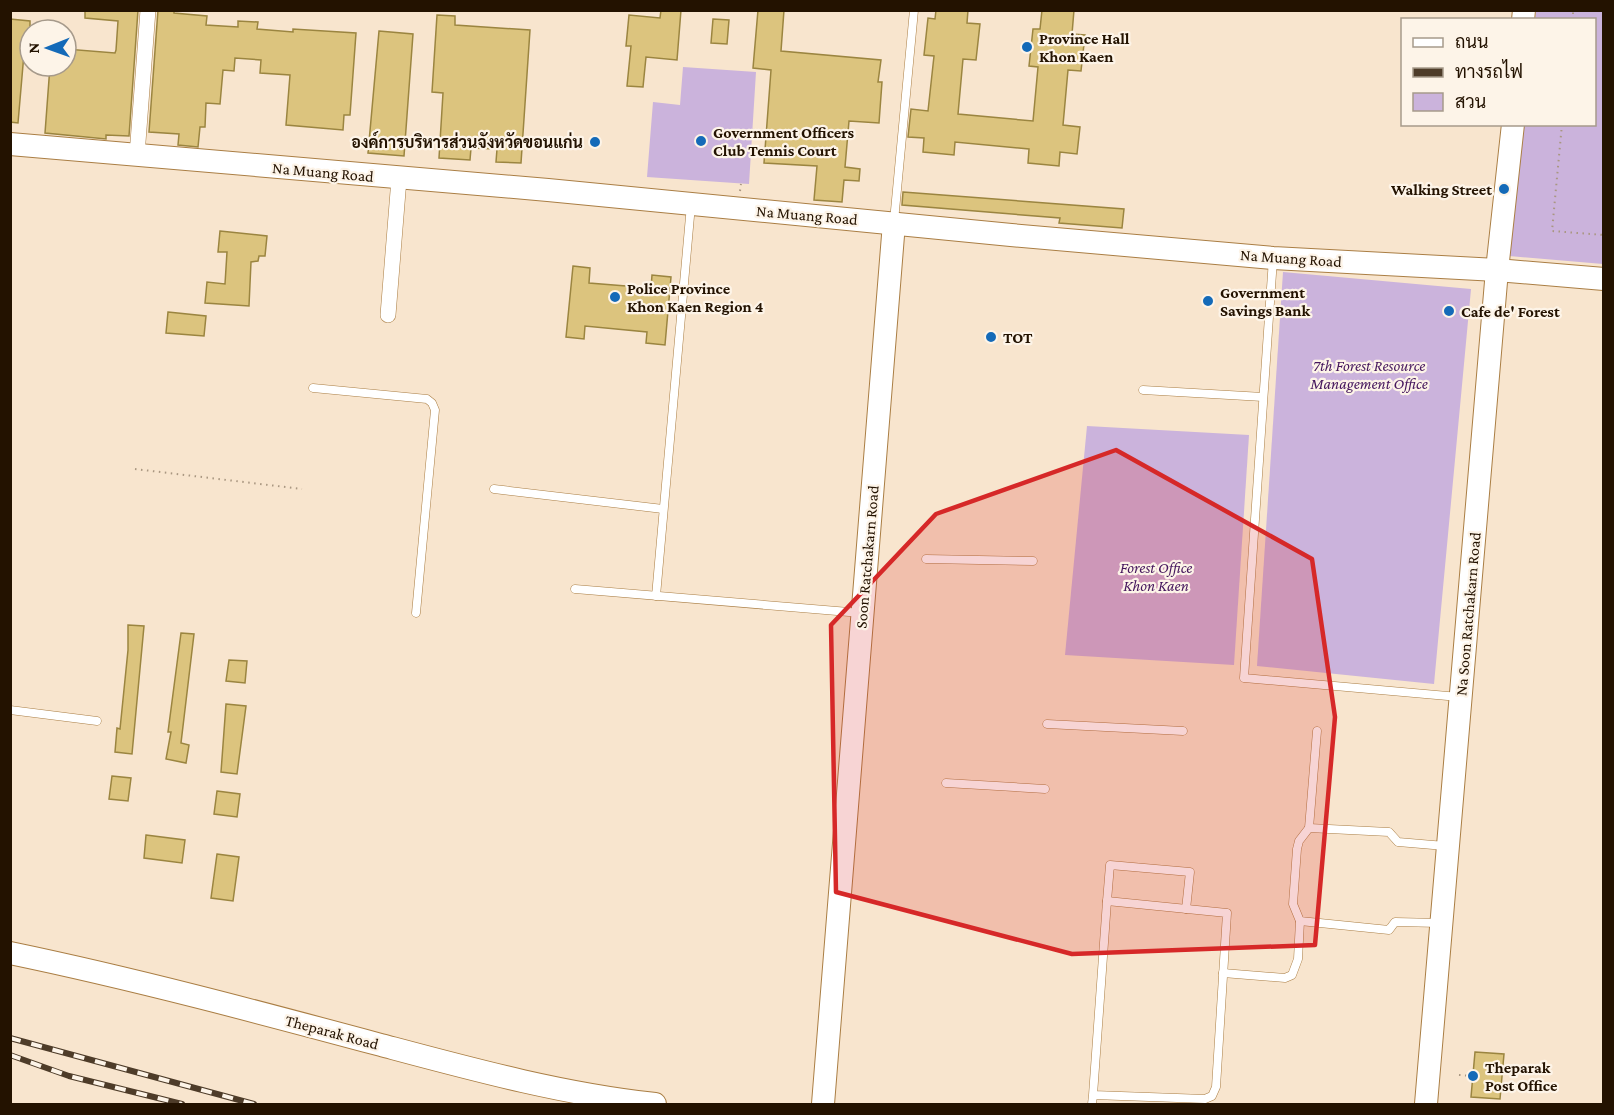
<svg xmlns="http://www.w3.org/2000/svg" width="1614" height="1115" viewBox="0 0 1614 1115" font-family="'Crimson Pro',Sarabun,serif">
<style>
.green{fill:#cbb3dc}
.building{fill:#dcc47e;stroke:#9b8540;stroke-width:1.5}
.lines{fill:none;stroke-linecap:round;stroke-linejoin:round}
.lane-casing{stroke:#aa7e44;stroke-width:9}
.street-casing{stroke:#aa7e44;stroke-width:16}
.secondary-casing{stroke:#aa7e44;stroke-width:24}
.path{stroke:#a99781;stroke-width:2;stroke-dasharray:1.5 4.5;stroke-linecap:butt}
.lane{stroke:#fff;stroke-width:8}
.street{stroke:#fff;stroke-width:15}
.secondary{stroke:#fff;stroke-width:22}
.rail-casing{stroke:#4e3c29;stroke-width:6}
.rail{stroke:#fdf4e8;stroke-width:4;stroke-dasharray:11;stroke-linecap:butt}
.marked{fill:#d62828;fill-opacity:0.2;stroke:#d62828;stroke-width:4.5;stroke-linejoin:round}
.poi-dot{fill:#146ab8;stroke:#fdf4e8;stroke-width:2}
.labels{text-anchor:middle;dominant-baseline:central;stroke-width:4.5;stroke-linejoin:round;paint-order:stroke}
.poi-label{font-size:16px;font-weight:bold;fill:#231200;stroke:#fdf4e8;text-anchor:start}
.street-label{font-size:16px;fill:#231200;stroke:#fdf4e8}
.park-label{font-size:16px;font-style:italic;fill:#45165d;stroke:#fdf4e8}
</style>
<rect width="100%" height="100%" fill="#f8e5ce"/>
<!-- green -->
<g class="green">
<polygon points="1536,11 1603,11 1603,264 1509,256 1523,125 1594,124 1594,20 1535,19"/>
<polygon points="683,67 756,72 749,184 647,177 653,102 680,105"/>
<polygon points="1283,272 1471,289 1434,684 1257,666"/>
<polygon points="1087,426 1249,435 1234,665 1065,655"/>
</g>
<!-- building -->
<g class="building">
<polygon points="85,10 138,10 129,136 106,135 106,139 45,133 50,66 66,66 66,49 115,53 116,50 118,21 85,18"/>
<polygon points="158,10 174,10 174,13 207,16 206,25 238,27 238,21 258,22 257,29 293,32 293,29 356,33 350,115 344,115 343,130 286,125 290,75 260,73 261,60 235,58 234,71 223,70 220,104 206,103 205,127 200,127 198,147 178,145 179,134 149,132"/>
<polygon points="661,10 681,10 677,60 646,57 643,87 627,86 631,46 626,46 629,15 660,18"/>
<polygon points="758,10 784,10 781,51 881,60 878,82 882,82 879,123 849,121 845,167 860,169 859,181 844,180 842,202 814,200 817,166 764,163 771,70 753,68"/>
<polygon points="936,10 968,10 967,23 980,24 976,60 963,59 958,114 1033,121 1038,67 1029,66 1033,29 1040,29 1042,10 1074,10 1072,34 1085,35 1081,71 1068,70 1063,125 1080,127 1077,154 1060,152 1059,166 1028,163 1029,149 955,142 954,155 923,152 924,138 908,137 911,109 928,111 934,56 924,55 928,18 935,19"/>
<polygon points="437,15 455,16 455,25 530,30 521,163 496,162 497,149 471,148 470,160 439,158 443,93 432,92"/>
<polygon points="10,19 30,21 30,43 25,42 18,123 10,122"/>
<polygon points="713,19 729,20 727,44 711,43"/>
<polygon points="379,31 413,34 404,156 368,153"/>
<polygon points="903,192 1124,209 1122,228 1059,223 1060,218 902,205"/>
<polygon points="220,231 267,236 265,256 259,256 258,261 251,262 249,306 205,303 207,282 225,284 227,252 218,252"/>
<polygon points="573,266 590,268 589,283 651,288 652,275 671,277 665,345 646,343 647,332 585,326 584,339 566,337"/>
<polygon points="168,312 206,316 204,336 166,333"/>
<polygon points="128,625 144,626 132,754 115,752 117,728 120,729 128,650"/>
<polygon points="181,633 194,634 181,743 189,745 186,763 166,759 171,732 168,732"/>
<polygon points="229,660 247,661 245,683 226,681"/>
<polygon points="226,704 246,706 237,774 221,772"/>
<polygon points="112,776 131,778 128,801 109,799"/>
<polygon points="217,791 240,794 237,817 214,814"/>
<polygon points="146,835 185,840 182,863 144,858"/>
<polygon points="217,854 239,857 233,901 211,898"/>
<polygon points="1475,1052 1504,1054 1500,1099 1471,1097"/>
</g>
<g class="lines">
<defs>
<g id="lane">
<polyline points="894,221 914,10"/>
<polyline points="1273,259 1244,678 1459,697"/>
<polyline points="313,388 427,399 432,403 435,410 416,613"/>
<polyline points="1143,390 1263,397"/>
<polyline points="494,489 663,509"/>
<polyline points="926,559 1033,561"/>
<polyline points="575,589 861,613"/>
<polyline points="656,596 691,205"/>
<polyline points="10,710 97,721"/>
<polyline points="1047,724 1183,731"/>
<polyline points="946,783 1045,789"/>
<polyline points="1309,828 1317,731"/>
<polyline points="1107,901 1110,865 1190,872 1186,909"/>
<polyline points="1440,923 1395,922 1389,930 1300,921 1293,904 1297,849 1299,841 1309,828 1389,832 1398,842 1445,846"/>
<polyline points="1223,973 1285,978 1292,975 1298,959 1300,921"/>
<polyline points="1092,1104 1093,1095 1107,901 1227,913 1216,1087 1212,1096 1205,1099 1093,1095"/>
</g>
<g id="street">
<polyline points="137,155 148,10"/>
<polyline points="388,315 399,179"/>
</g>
<g id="secondary">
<polyline points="1523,20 1524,10"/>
<polyline points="10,144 548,190 1011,235 1273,258 1497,270 1604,279"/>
<path d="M10 953C135 979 258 1012 381 1045 471 1069 562 1094 655 1104"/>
<polyline points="823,1104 894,223"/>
<polyline points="1426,1104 1497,270 1513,124"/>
</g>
</defs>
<!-- lane casing -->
<use href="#lane" class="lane-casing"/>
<!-- street casing -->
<use href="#street" class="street-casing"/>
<!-- secondary casing -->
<use href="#secondary" class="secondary-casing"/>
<!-- path -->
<g class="path">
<polyline points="1573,20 1573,10"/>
<polyline points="1594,98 1599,99"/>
<polyline points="1562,124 1552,231 1604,235"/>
<polyline points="740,191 741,184"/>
<polyline points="135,469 302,489"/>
<polyline points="1459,1075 1473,1076"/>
</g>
<!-- lane -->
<use href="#lane" class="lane"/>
<!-- street -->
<use href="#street" class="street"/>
<!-- secondary -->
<use href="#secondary" class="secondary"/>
<defs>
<g id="rail">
<polyline points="10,1038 254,1104"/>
<polyline points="10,1055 69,1076 182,1104"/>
</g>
</defs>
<!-- rail casing -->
<use href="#rail" class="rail-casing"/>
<!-- rail -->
<use href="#rail" class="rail"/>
</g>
<!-- marked area -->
<path class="marked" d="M1116 450 1312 559 1335 717 1315 945 1072 954 836 892 831 625 936 514Z"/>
<!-- markers -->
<g class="poi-dot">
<circle cx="1027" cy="47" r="6"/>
<circle cx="701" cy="141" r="6"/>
<circle cx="595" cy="142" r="6"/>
<circle cx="1504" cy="189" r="6"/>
<circle cx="615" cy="297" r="6"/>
<circle cx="1208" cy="301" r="6"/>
<circle cx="1449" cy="311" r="6"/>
<circle cx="991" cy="337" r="6"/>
<circle cx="1473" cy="1076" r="6"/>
</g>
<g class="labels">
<!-- poi labels -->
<g class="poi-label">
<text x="1039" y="38">Province Hall<tspan x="1039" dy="18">Khon Kaen</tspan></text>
<text x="713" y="132">Government Officers<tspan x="713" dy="18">Club Tennis Court</tspan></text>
<text x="583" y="142" text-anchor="end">องค์การบริหารส่วนจังหวัดขอนแก่น</text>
<text x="1492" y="189" text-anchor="end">Walking Street</text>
<text x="627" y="288">Police Province<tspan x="627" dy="18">Khon Kaen Region 4</tspan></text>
<text x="1220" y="292">Government<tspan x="1220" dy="18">Savings Bank</tspan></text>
<text x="1461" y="311">Cafe de' Forest</text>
<text x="1003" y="337">TOT</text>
<text x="1485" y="1067">Theparak<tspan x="1485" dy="18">Post Office</tspan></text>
</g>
<!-- street labels -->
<g class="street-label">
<text transform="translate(323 172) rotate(5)">Na Muang Road</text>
<text transform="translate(807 215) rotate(5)">Na Muang Road</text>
<text transform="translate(1291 258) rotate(4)">Na Muang Road</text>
<text transform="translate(867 557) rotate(-85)">Soon Ratchakarn Road</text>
<text transform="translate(1468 614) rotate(-85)">Na Soon Ratchakarn Road</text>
<text transform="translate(332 1032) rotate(15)">Theparak Road</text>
</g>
<!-- park labels -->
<g class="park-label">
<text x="1369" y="365">7th Forest Resource<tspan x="1369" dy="18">Management Office</tspan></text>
<text x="1156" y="567">Forest Office<tspan x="1156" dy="18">Khon Kaen</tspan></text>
</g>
</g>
<!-- border -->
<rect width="1614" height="1115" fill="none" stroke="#231200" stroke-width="24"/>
<!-- legend -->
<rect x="1401" y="18" width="195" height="108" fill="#fdf4e8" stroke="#a69a8b" stroke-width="1.5"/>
<rect x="1413" y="38" width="30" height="9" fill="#ffffff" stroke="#a69a8b" stroke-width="1.5"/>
<text x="1455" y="48" font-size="18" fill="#231200">ถนน</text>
<rect x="1413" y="68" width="30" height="9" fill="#4e3c29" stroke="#a69a8b" stroke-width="1.5"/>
<text x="1455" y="78" font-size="18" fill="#231200">ทางรถไฟ</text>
<rect x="1413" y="93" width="30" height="18" fill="#cbb3dc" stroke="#a69a8b" stroke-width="1.5"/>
<text x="1455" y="108" font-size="18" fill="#231200">สวน</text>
<!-- north arrow -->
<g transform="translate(48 48) rotate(269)"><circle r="28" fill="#fdf4e8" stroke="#a69a8b" stroke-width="1.5"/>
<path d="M0-4.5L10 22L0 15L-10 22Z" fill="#146ab8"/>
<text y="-9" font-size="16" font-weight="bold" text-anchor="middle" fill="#231200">N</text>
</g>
</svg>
